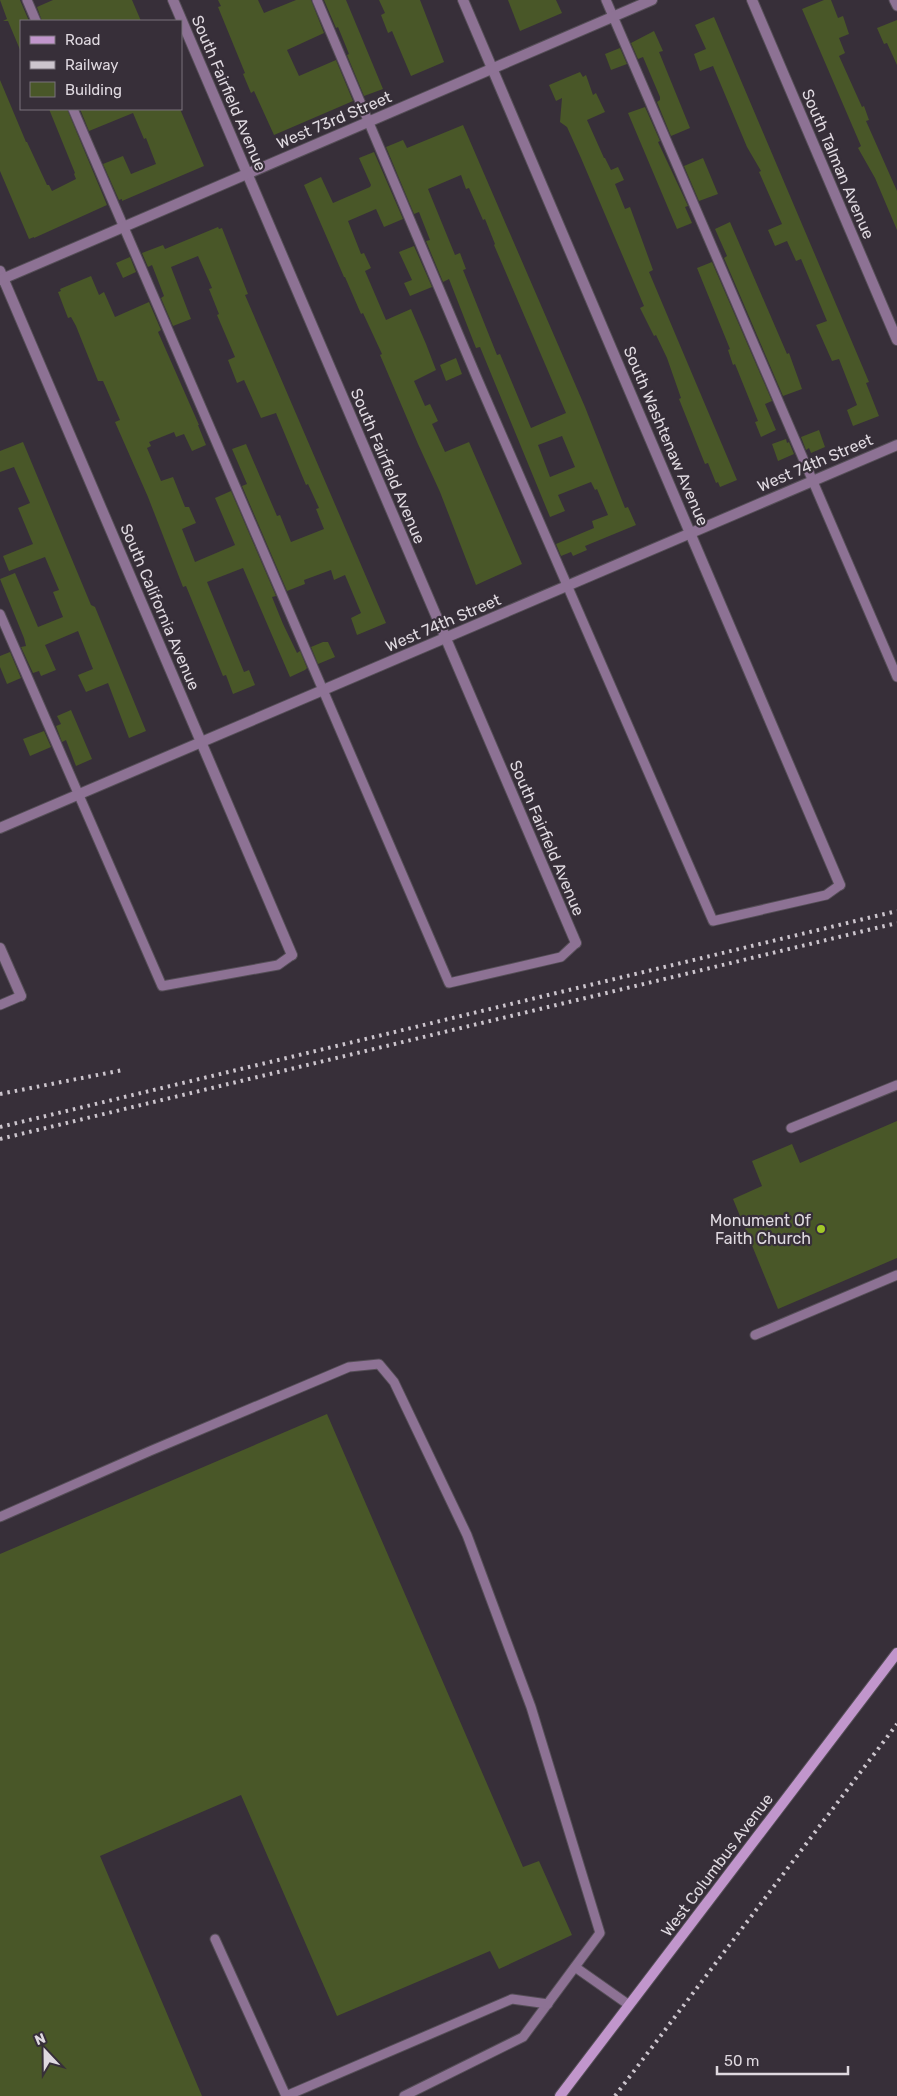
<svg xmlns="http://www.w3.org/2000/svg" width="897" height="2096" viewBox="0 0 897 2096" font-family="Rubik,sans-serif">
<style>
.building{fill:#495728;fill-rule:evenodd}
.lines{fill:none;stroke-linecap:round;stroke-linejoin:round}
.lane-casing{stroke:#554e57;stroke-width:11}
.street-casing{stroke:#554e57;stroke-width:12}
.secondary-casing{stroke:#554e57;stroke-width:12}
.lane{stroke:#8d7294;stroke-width:9}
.street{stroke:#8d7294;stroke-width:10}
.secondary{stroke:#c196cc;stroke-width:10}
.rail{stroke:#ccc5cd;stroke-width:4;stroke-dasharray:2.5 5;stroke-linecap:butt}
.poi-dot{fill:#a2c928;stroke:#372f39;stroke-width:2}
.labels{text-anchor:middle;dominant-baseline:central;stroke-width:4.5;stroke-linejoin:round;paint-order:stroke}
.street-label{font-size:16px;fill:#dfd9e0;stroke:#372f39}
.poi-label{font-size:16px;fill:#dfd9e0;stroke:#372f39;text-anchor:end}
</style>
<rect width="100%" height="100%" fill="#372f39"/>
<!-- building -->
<g class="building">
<polygon points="0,0 20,0 29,21 21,21 21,52 8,21 3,21 7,19"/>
<polygon points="53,0 132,0 141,21 42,21 37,7"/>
<polygon points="218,0 258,0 264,13 296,0 311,0 324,33 287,50 299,76 336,60 353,101 274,135 254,91 251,93 243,74 245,73 218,7 221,6"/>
<polygon points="324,0 346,0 383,89 364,96 347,55 349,54 338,27 336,28"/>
<polygon points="379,0 420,0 444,62 411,76 392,31 388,33 381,15 385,13"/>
<polygon points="508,0 556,0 562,13 520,31"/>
<polygon points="824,0 831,0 838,18 843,16 849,34 839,38 845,53 839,56 862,107 864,106 869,120 866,121 897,191 897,230 875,178 858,148 861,146 802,9"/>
<polygon points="714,17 869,382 866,383 879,416 853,426 847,410 857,405 839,359 832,361 816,325 827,321 801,259 796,261 787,241 775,246 768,230 782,224 759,172 761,171 747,147 713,66 700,71 694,54 706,49 695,25"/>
<polygon points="897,20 897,65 887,43 884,44 877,28"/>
<polygon points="654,31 663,51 659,52 690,128 671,136 657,102 660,100 660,97 643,57 638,59 631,43"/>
<polygon points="620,48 627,64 611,70 605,54"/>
<polygon points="580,72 583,77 586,75 593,95 596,93 605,112 587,120 604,158 605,158 611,170 618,167 624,180 615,184 625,209 630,207 653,270 649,272 737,480 720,487 718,482 716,483 708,463 705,464 679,399 681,398 667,358 656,335 654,336 640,308 644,306 581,158 567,127 560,122 562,98 556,101 549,85"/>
<polygon points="0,80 26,142 27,142 47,185 49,185 52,191 76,179 74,174 75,173 49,109 67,109 107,205 34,238 34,237 29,239 0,171"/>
<polygon points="645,107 660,141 658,142 688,206 685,207 692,223 677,229 628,113"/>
<polygon points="80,109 180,109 204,166 122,201 122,199 119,200 103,164 123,156 131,174 156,164 146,138 144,139 133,113 89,131"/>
<path d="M463 125 585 407 625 508 628 507 636 525 585 546 587 550 573 556 571 552 561 556 556 544 594 528 592 521 608 515 597 489 595 490 591 482 558 495 565 511 550 517 480 347 476 348 449 279 443 282 426 241 430 240 419 212 414 214 386 147 403 140 407 148ZM461 175 466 189 469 188 483 220 485 219 495 244 494 245 566 413 531 428 500 354 497 355 463 270 466 269 460 253 455 255 428 189ZM562 436 575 467 550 477 538 445Z"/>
<polygon points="374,152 403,219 384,227 376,209 348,221 361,254 364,253 371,268 365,271 386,320 411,309 426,344 436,370 414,381 425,406 430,404 438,421 432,424 445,452 469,442 522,564 476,585 440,492 418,444 380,355 382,354 363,313 361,314 345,277 344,277 304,185 321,177 333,203 370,187 371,185 359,158"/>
<polygon points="703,158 718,194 699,201 684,166"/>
<polygon points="730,222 787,354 789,353 802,389 783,396 724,258 727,256 715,229"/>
<polygon points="218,227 219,229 222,228 248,294 245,295 386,623 357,635 351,618 361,613 345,575 334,580 331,570 304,580 305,584 287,591 242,486 247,484 232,449 246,444 277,516 280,515 291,542 324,529 316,509 319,508 308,484 306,485 276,413 261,418 244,380 237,383 228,360 235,357 217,315 219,314 209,289 212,288 198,256 171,267 191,319 173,326 161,298 164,296 152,265 148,267 142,253 163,245 165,249"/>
<polygon points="414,246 432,287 410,296 404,283 412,280 399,252"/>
<polygon points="130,257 136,272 123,278 116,263"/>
<polygon points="712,262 772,401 765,404 776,430 761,437 755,422 758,421 735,364 733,365 728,350 730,349 697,268"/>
<polygon points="91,276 99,295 104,292 115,317 149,302 161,330 158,332 199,425 198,425 206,445 192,451 184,434 176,437 174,432 149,442 151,446 147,448 161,481 173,477 185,507 189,507 196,523 182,529 195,562 235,545 215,498 231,491 276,596 272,597 283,624 297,653 300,651 307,668 305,670 290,677 243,568 207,582 244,672 249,670 255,685 233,694 226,675 223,676 186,586 183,587 148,497 115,422 120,420 103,381 98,381 76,326 71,317 68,318 58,292 61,291 60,289"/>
<polygon points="456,358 462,374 446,381 440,365"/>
<polygon points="819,430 825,447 811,453 809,448 806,450 801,437"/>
<polygon points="786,439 787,443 789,442 794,454 778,461 772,444"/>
<polygon points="23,442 91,605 95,607 146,731 129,738 108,683 86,692 78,675 93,669 78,631 45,645 56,670 41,676 39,671 33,673 21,647 26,646 24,638 0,579 15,573 38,627 63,617 53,592 59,590 45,557 9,571 3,556 33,544 18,508 30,503 14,467 0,472 0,451"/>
<polygon points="323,642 328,642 335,657 318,664 311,647"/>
<polygon points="10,652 21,678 7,684 0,667 0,656"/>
<polygon points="71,710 92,759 76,766 66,740 62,742 56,726 61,724 57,716"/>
<polygon points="44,731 51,747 30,756 23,739"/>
<polygon points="897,1121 897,1258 778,1309 733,1199 762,1186 752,1161 792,1144 800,1163"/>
<polygon points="327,1414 523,1867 539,1861 572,1935 499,1969 490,1951 337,2016 241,1795 100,1856 202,2096 0,2096 0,1554"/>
</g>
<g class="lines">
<defs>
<g id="lane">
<polyline points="27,0 36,21"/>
<polyline points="317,0 477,378 713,921 826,895 840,885"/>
<polyline points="606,0 897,677"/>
<polyline points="894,0 897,6"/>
<polyline points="73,109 449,983 561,957 576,943"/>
<polyline points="0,614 162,986 278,965 292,955"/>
<polyline points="0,1005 21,996"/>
<polyline points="791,1128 897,1085"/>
<polyline points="755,1335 897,1275"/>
<polyline points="0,1517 150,1451 349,1367 379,1364 394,1382 467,1535 531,1707 600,1933 523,2037 404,2096"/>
<polyline points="215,1939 286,2096"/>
<polyline points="575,1967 629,2005"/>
<polyline points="286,2096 512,1999 548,2004"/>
</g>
<g id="street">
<polyline points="173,0 576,943"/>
<polyline points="463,0 840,885"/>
<polyline points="752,0 897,340"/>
<polyline points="0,271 292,955"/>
<polyline points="0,280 652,0"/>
<polyline points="0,828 897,445"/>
<polyline points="0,948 21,996"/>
</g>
<polyline id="secondary" points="560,2096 897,1653"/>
</defs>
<!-- lane casing -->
<use href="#lane" class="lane-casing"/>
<!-- street casing -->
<use href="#street" class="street-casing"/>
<!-- secondary casing -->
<use href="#secondary" class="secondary-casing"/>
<!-- lane -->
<use href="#lane" class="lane"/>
<!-- street -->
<use href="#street" class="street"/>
<!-- secondary -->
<use href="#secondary" class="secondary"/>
<!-- rail -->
<g class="rail">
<polyline points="0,1094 123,1070"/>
<polyline points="0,1127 897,911"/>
<polyline points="0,1139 897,923"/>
<polyline points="615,2096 897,1724"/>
</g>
</g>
<!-- markers -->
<circle class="poi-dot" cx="821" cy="1229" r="5"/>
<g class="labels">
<!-- street labels -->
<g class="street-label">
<text transform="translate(229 93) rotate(67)">South Fairfield Avenue</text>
<text transform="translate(334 120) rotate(-23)">West 73rd Street</text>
<text transform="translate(838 164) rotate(67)">South Talman Avenue</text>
<text transform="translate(666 436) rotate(67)">South Washtenaw Avenue</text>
<text transform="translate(815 463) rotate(-23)">West 74th Street</text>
<text transform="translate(388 466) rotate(67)">South Fairfield Avenue</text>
<text transform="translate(160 607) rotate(67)">South California Avenue</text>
<text transform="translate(443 623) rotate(-23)">West 74th Street</text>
<text transform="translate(547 838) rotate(67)">South Fairfield Avenue</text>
<text transform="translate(717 1865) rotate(-53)">West Columbus Avenue</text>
</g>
<!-- poi labels -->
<g class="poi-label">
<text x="811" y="1220">Monument Of<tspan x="811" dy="18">Faith Church</tspan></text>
</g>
</g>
<!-- legend -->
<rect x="20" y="20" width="162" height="90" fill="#372f39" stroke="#7a737c"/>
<rect x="30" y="36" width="25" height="8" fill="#c196cc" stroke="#7a737c"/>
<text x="65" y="45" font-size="15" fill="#dfd9e0">Road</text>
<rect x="30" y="61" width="25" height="8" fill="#ccc5cd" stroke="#7a737c"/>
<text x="65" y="70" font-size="15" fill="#dfd9e0">Railway</text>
<rect x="30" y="82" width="25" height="15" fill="#495728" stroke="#7a737c"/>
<text x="65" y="95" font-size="15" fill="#dfd9e0">Building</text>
<!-- north arrow -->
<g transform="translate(45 2051) rotate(338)" stroke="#372f39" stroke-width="4" paint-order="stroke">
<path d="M0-4L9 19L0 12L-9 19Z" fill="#dfd9e0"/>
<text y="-8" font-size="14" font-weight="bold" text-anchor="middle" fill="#dfd9e0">N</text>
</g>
<!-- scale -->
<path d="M717 2066v8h131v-8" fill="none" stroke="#dfd9e0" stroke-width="2.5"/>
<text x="724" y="2066" font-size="15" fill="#dfd9e0" stroke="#372f39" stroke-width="4" paint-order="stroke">50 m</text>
</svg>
